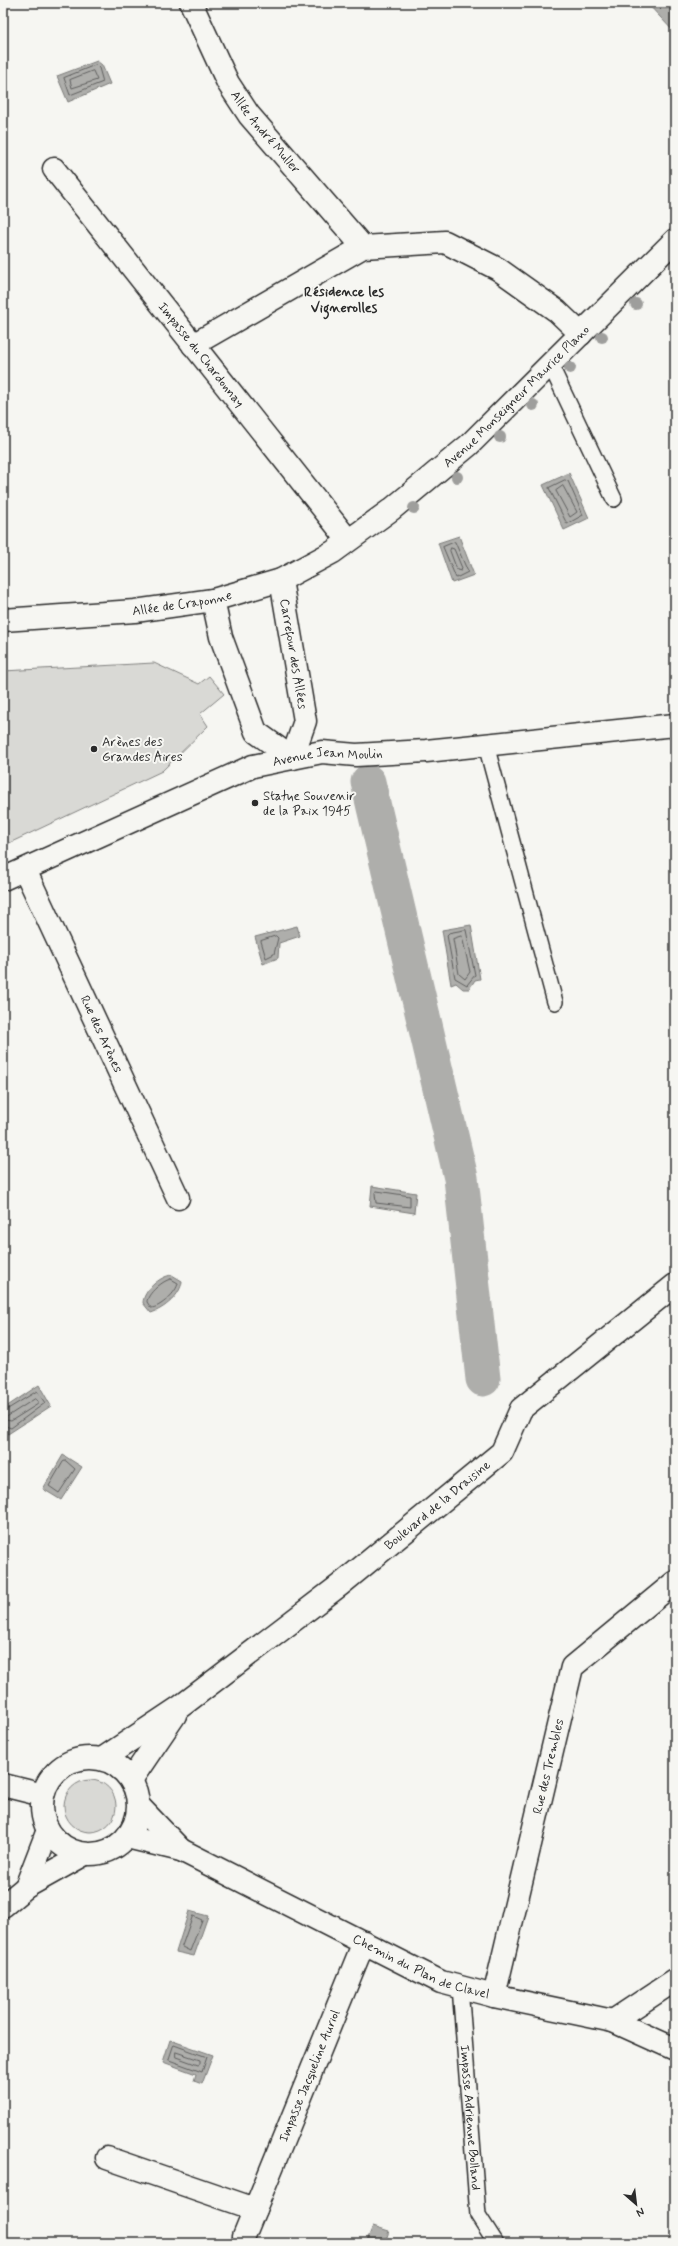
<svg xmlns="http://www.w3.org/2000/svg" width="678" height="2246" viewBox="0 0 678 2246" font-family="Mynerve,sans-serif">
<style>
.green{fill:#d9d9d5;stroke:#828280}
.water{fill:#aeaeab;stroke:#7a7a78}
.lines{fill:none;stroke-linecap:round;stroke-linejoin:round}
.shore{stroke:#5f5f5e;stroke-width:1}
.canal{stroke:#aeaeab;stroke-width:35}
.service-casing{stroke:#2b2b2b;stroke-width:18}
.minor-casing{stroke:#2b2b2b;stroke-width:25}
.tertiary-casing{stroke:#2b2b2b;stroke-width:25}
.secondary-casing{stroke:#2b2b2b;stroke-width:25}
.service{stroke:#f6f6f2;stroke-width:15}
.minor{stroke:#f6f6f2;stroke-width:22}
.tertiary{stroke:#f6f6f2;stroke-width:22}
.secondary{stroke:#f6f6f2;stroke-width:22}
.tree{fill:#9e9e9c}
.poi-dot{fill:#2b2b2b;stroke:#f6f6f2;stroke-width:1.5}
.labels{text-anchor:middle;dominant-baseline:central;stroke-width:4;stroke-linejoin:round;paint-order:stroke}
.street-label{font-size:13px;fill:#2b2b2b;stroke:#f6f6f2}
.poi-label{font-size:13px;fill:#2b2b2b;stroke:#f6f6f2;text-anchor:start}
.neighbourhood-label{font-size:14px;font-weight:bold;fill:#2b2b2b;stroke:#f6f6f2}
</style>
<rect width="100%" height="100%" fill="#f6f6f2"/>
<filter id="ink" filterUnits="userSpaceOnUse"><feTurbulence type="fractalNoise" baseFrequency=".025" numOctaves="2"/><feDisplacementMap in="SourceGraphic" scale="8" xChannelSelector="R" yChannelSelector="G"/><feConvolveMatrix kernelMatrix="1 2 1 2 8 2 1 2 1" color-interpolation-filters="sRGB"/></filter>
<g filter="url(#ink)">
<!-- green -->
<g class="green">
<polygon points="154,663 199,684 209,676 224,694 200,714 208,726 162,771 3,846 3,671"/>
<circle cx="90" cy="1806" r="26"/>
</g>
<!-- water -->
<g class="water">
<polygon points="647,3 675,3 675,33"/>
<polygon points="97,61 102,65 110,84 68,102 57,76"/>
<polygon points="569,473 589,518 564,530 543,485"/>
<polygon points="459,536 474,575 452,583 438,543"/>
<polygon points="471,925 480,979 475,980 469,989 463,989 456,983 451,985 442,930"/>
<polygon points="297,926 300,936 279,943 278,958 263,964 255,937"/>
<polygon points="372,1186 416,1193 414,1213 370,1206"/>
<path d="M172 1275 182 1281C181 1295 164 1309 151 1313L143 1303C143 1291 160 1276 172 1275Z"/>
<polygon points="39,1385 51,1406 8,1434 3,1427 3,1409"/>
<polygon points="63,1455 82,1467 61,1500 43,1489"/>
<polygon points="189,1911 208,1916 194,1956 176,1952"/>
<polygon points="170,2040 213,2055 202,2084 194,2081 196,2074 163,2062"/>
<polygon points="373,2226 389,2231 385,2243 366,2243"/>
</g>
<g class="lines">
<!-- shore -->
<g class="shore">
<polygon points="96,65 99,68 103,82 70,95 64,78"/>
<polygon points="93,71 97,80 72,88 70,80"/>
<polygon points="565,480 568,481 583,515 567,524 549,488"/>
<polygon points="563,486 577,512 570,517 556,491"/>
<polygon points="455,542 468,572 456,578 443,547"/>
<polygon points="451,548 454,549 462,568 461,571 457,570 450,551"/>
<polygon points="466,930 475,975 467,985 455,978 447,935 449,933"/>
<polygon points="276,936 278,938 274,954 266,958 261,941"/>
<polygon points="462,936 470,972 465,979 459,974 453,939"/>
<polygon points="377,1191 410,1196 410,1207 376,1203 375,1193"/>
<path d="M171 1279 178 1283C177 1292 160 1308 151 1308L147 1302C147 1294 163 1280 171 1279Z"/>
<polygon points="35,1399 38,1401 38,1404 11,1421 6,1420 7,1417"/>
<polyline points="3,1412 37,1391 45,1403 11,1428 3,1425"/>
<polygon points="66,1461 75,1469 59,1493 49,1486 63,1462"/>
<polygon points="193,1916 202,1920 190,1951 182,1947"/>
<polygon points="174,2045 207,2057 202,2072 169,2060"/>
<polygon points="176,2052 200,2060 200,2064 198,2065 176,2057"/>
</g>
<!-- canal -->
<polyline class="canal" points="368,782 461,1178 483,1379"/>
<defs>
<g id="service">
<polyline points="550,364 614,499"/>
<polyline points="486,745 555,1002"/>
<path id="s1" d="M460 1987 478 2215 496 2243"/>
</g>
<g id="minor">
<path id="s2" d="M191 3 228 83 249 115 363 247"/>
<path id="s3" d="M54 169 348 540"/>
<polyline points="193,345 363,247 445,242 498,269 557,311 581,334"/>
<path id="s4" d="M25 870 178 1198"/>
<polyline points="3,1785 43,1795"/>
<polyline points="139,1806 181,1850"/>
<path id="s5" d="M127 1837 181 1850 441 1982 494 1996 613 2021 675 2049"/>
<path id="s6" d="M494 1996 572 1667 675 1582"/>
<polyline points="613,2021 675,1980"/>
<polyline points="107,2158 255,2209"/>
<path id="s7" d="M244 2236 364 1942"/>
</g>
<g id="tertiary">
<path id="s8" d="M281 580 305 721 292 758"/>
<polyline points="213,600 221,637 256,732 292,758"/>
<path id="s9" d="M3 879 253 766 322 752 356 755 426 751 675 725"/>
<circle cx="90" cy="1806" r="48"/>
<path id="s10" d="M102 1759 180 1707 340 1585 502 1452 521 1409 675 1285"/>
<polyline points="131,1780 175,1715"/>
<polyline points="26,1887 48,1830"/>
<polyline points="3,1906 26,1887 85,1854"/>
</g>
<g id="secondary">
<path id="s11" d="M3 620 135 611 213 600 281 580 333 552 392 509 469 445 675 240"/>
</g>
</defs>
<!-- service casing -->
<use href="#service" class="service-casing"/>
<!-- minor casing -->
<use href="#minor" class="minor-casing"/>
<!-- tertiary casing -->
<use href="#tertiary" class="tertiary-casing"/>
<!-- secondary casing -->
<use href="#secondary" class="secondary-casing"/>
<!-- service -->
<use href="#service" class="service"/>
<!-- minor -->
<use href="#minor" class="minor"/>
<!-- tertiary -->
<use href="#tertiary" class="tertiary"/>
<!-- secondary -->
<use href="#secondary" class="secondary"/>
</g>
<!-- trees -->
<g class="tree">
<circle cx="636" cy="304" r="6"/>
<circle cx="602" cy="337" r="6"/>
<circle cx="570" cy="368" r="6"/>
<circle cx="533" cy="405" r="6"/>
<circle cx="500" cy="437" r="6"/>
<circle cx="457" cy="477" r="6"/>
<circle cx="414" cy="508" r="6"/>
</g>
</g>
<!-- markers -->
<g class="poi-dot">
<circle cx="94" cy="749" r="4"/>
<circle cx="255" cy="803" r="4"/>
</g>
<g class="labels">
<!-- street labels -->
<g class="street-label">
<text stroke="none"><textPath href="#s2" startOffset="150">Allée André Muller</textPath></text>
<text stroke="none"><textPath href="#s3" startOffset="237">Impasse du Chardonnay</textPath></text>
<text stroke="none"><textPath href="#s11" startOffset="582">Avenue Monseigneur Maurice Plano</textPath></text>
<text stroke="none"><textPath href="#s11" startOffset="180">Allée de Craponne</textPath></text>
<text stroke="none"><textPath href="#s8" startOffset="75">Carrefour des Allées</textPath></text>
<text stroke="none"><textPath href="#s9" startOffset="350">Avenue Jean Moulin</textPath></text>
<text stroke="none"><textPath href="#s4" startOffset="181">Rue des Arènes</textPath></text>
<text stroke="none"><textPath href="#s10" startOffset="421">Boulevard de la Draisine</textPath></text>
<text stroke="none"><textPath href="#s6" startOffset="236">Rue des Trembles</textPath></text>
<text stroke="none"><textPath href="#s5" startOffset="323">Chemin du Plan de Clavel</textPath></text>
<text stroke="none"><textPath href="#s7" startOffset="173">Impasse Jacqueline Auriol</textPath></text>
<text stroke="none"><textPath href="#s1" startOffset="131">Impasse Adrienne Bolland</textPath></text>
</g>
<!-- poi labels -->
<g class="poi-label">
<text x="102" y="742">Arènes des<tspan x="102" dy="15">Grandes Aires</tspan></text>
<text x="263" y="796">Statue Souvenir<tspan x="263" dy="15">de la Paix 1945</tspan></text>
</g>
<!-- neighbourhood labels -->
<g class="neighbourhood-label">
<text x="344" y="292">Résidence les<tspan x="344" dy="16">Vignerolles</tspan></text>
</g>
</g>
<!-- margin -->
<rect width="678" height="2246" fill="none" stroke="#f6f6f2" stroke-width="16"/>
<rect x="8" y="8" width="662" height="2230" fill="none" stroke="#2b2b2b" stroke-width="1.5" filter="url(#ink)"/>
<!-- north arrow -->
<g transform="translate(636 2204) rotate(152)" stroke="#f6f6f2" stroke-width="3" paint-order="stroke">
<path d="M0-3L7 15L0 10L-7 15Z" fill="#2b2b2b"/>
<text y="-6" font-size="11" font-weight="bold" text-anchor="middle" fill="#2b2b2b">N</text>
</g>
</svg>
